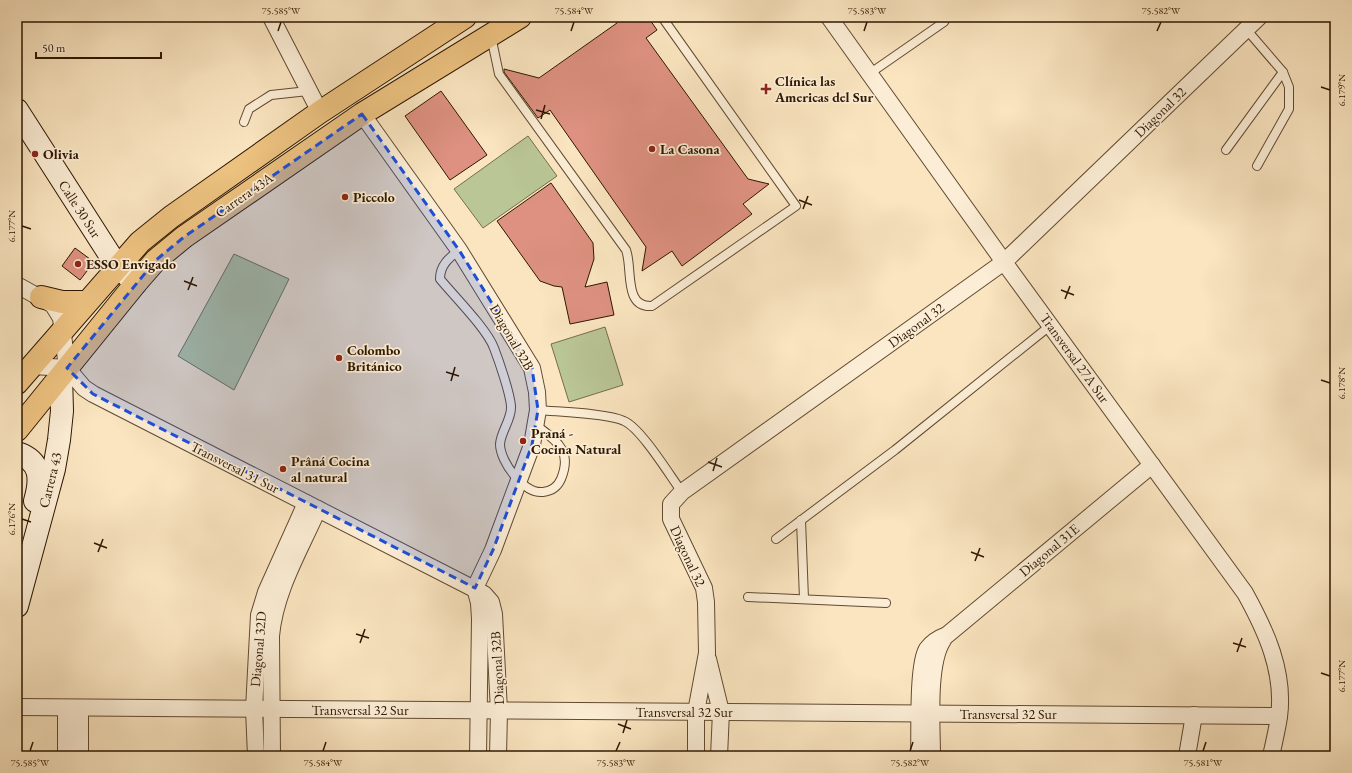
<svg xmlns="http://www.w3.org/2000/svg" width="1352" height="773" viewBox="0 0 1352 773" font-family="'EB Garamond',serif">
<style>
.pitch{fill:#bac696;stroke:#746e4b}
.building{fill:#de9181;stroke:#2e1700}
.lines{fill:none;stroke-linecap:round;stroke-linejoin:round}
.lane-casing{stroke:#614a30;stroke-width:10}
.street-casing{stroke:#614a30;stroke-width:18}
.secondary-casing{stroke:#2e1700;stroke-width:24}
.primary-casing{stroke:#2e1700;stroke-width:24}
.lane{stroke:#fceed6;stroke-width:8}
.street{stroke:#fceed6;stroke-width:16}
.secondary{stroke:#fceed6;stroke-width:22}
.primary{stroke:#edc280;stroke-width:22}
.marked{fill:#1d4ed8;fill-opacity:0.2;stroke:#1d4ed8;stroke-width:3;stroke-dasharray:8 5;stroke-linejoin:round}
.ticks{fill:none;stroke:#2e1700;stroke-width:1.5}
.poi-dot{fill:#8f2418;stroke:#fceed6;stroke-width:1.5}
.labels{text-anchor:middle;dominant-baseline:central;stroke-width:3.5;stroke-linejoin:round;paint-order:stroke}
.poi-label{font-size:14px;font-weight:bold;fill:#2e1700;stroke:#fceed6;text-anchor:start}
.street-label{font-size:14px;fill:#2e1700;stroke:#fceed6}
.neatline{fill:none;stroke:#2e1700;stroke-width:1.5}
.ticks-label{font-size:10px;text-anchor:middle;fill:#2e1700}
</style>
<rect width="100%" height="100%" fill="#fae5c0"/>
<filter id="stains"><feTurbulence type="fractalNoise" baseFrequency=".005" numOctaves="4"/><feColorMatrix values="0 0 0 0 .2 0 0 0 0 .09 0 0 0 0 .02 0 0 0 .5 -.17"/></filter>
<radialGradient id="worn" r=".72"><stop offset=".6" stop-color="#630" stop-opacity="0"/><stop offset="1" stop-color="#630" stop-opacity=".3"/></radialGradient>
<!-- pitch -->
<g class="pitch">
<polygon points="528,136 557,176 483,228 454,189"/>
<polygon points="234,254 289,279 234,390 178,356"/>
<polygon points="605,327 623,385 569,402 551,344"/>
</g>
<!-- building -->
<g class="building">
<polygon points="619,17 648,17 657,30 646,38 748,179 769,184 743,204 752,214 682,266 672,251 642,271 646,247 550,110 538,118 504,72 504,69 539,78 617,23"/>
<polygon points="441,91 487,155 450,180 405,116"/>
<polygon points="551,183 593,243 594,259 585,287 607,282 614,315 570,324 562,287 554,286 540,281 497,221"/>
<polygon points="75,248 94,262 80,280 62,266"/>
</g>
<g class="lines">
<defs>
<g id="lane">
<polyline points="1246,29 1283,72 1289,87 1289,109 1257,166"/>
<path d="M491 36 499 74 626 250C633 268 623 308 652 306L796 206 662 17"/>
<polyline points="869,74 944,22 947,17"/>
<polyline points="244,122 249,109 271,95 308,91"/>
<polyline points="1226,150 1283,72"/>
<path d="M459 250C449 258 440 265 440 279 454 296 487 329 494 348 499 361 510 393 511 406 512 419 501 431 500 444 500 462 524 494 543 492 552 491 558 486 561 479 573 450 556 441 536 425"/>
<path d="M538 410C559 412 607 413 624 421 641 428 670 476 682 492"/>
<polyline points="801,520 804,599"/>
<polyline points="776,539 895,450 1051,325"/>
<polyline points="748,597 886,603"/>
</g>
<g id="street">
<polyline points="271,17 320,112"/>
<path d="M829 17 1004 262 1245 593C1266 631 1285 672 1279 717 1277 730 1274 743 1271 756"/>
<polyline points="362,114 459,250 532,368 537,392 538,410 532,445 493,550 475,588 479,603 480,619 478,756"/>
<polyline points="17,285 53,305 61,318 67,368 84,388 93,394 484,594 491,602 494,614 499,711 498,756"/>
<polyline points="33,366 67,368"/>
<polyline points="708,659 721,712 719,756"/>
<polyline points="17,707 1279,716"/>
<polyline points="80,708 80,756"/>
<polyline points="66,756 66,708"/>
<polyline points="256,756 254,709 259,615 266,592 306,503"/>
<path d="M272 756 271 636C275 591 300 550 318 509"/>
<polyline points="696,756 696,712 707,653 706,602 704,588 671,519 671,504 682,492 1004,262 1259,17"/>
<path d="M919 756C920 733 917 665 927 649 932 642 939 638 947 635L1152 465"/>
<path d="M932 756C932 726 927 664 943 640"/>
<polyline points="1187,756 1194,715"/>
</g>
<g id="secondary">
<polyline points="17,110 117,266 136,283"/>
<path d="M17 453C42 461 41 480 35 501"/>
<polyline points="17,606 54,469 59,440 62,411 61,375"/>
</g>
<g id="primary">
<polyline points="41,297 62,302 86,302"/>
<polyline points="17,383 140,242 171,217 320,112 465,17"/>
<polyline points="17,430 136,283 156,260 184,237 362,114 520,17"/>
</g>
</defs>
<!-- lane casing -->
<use href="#lane" class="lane-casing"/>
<!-- street casing -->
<use href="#street" class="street-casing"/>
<!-- secondary casing -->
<use href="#secondary" class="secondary-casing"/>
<!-- primary casing -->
<use href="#primary" class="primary-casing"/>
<!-- lane -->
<use href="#lane" class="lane"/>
<!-- street -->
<use href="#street" class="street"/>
<!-- secondary -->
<use href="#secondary" class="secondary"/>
<!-- primary -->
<use href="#primary" class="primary"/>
</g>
<!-- marked area -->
<path class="marked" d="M362 114 459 250 532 368 538 410 532 445 493 550 475 588 93 394 67 368 156 260 184 237Z"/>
<!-- ticks -->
<path class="ticks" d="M278 31 281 22M571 31 574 22M864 31 867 22M1157 31 1161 22M1321 87 1330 90M536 110 550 114M541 119 545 105M799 200 812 205M803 209 808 196M22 226 31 229M184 281 197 286M188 290 193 277M1061 290 1074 295M1065 299 1070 286M446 372 459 376M1321 380 1330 383M451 381 455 367M708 462 722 467M713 471 717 458M22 519 31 522M94 543 107 548M98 552 103 539M971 552 984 557M975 561 980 548M356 634 369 638M360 643 365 629M1233 643 1246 647M1237 652 1242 638M1321 673 1330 676M618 724 631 729M623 733 627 720M30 751 33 742M323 751 326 742M616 751 620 742M910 751 913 742M1203 751 1206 742"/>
<!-- markers -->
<g class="poi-dot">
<path d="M764 83h4v4h4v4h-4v4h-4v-4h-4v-4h4z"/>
<circle cx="652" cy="149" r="4"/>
<circle cx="35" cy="154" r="4"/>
<circle cx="345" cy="197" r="4"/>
<circle cx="78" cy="264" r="4"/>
<circle cx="339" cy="358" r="4"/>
<circle cx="523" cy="441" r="4"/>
<circle cx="283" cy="469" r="4"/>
</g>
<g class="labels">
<!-- poi labels -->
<g class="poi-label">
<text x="775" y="81">Clínica las<tspan x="775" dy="16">Americas del Sur</tspan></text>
<text x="660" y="149">La Casona</text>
<text x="43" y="154">Olivia</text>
<text x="353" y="197">Piccolo</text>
<text x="86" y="264">ESSO Envigado</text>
<text x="347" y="350">Colombo<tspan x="347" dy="16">Británico</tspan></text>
<text x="531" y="433">Praná -<tspan x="531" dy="16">Cocina Natural</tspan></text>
<text x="291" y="461">Prâná Cocina<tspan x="291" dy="16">al natural</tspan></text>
</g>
<!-- street labels -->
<g class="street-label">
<text transform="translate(1160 112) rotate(-44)">Diagonal 32</text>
<text transform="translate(244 195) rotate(-35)">Carrera 43A</text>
<text transform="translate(80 209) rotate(57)">Calle 30 Sur</text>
<text transform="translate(916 325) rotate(-36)">Diagonal 32</text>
<text transform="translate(512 337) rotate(60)">Diagonal 32B</text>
<text transform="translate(1075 358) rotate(54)">Transversal 27A Sur</text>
<text transform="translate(235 467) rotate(27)">Transversal 31 Sur</text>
<text transform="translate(50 480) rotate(-76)">Carrera 43</text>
<text transform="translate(1049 550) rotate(-40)">Diagonal 31E</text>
<text transform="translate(688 556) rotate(65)">Diagonal 32</text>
<text transform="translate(258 649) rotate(-85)">Diagonal 32D</text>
<text transform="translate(497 668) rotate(-93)">Diagonal 32B</text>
<text x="360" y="710">Transversal 32 Sur</text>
<text x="684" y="712">Transversal 32 Sur</text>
<text x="1008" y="714">Transversal 32 Sur</text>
</g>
</g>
<!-- margin -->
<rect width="1352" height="773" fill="none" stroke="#fae5c0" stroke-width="44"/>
<!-- scale -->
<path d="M36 52v6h125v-6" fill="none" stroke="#2e1700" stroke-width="2"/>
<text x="42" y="52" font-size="12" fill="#2e1700" stroke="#fceed6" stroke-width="3" paint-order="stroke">50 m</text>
<rect x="22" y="22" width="1308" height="729" class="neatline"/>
<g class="ticks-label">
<text x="281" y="14">75.585°W</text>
<text x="574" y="14">75.584°W</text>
<text x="867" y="14">75.583°W</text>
<text x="1161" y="14">75.582°W</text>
<text transform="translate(1341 90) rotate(-90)" y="4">6.179°N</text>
<text transform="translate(11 226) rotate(-90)" y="4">6.177°N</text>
<text transform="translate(1341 383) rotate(-90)" y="4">6.178°N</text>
<text transform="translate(11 519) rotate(-90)" y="4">6.176°N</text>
<text transform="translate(1341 676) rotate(-90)" y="4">6.177°N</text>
<text x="30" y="766">75.585°W</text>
<text x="323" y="766">75.584°W</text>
<text x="616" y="766">75.583°W</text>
<text x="910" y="766">75.582°W</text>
<text x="1203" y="766">75.581°W</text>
</g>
<rect width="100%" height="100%" filter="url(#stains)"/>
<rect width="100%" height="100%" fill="url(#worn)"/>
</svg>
